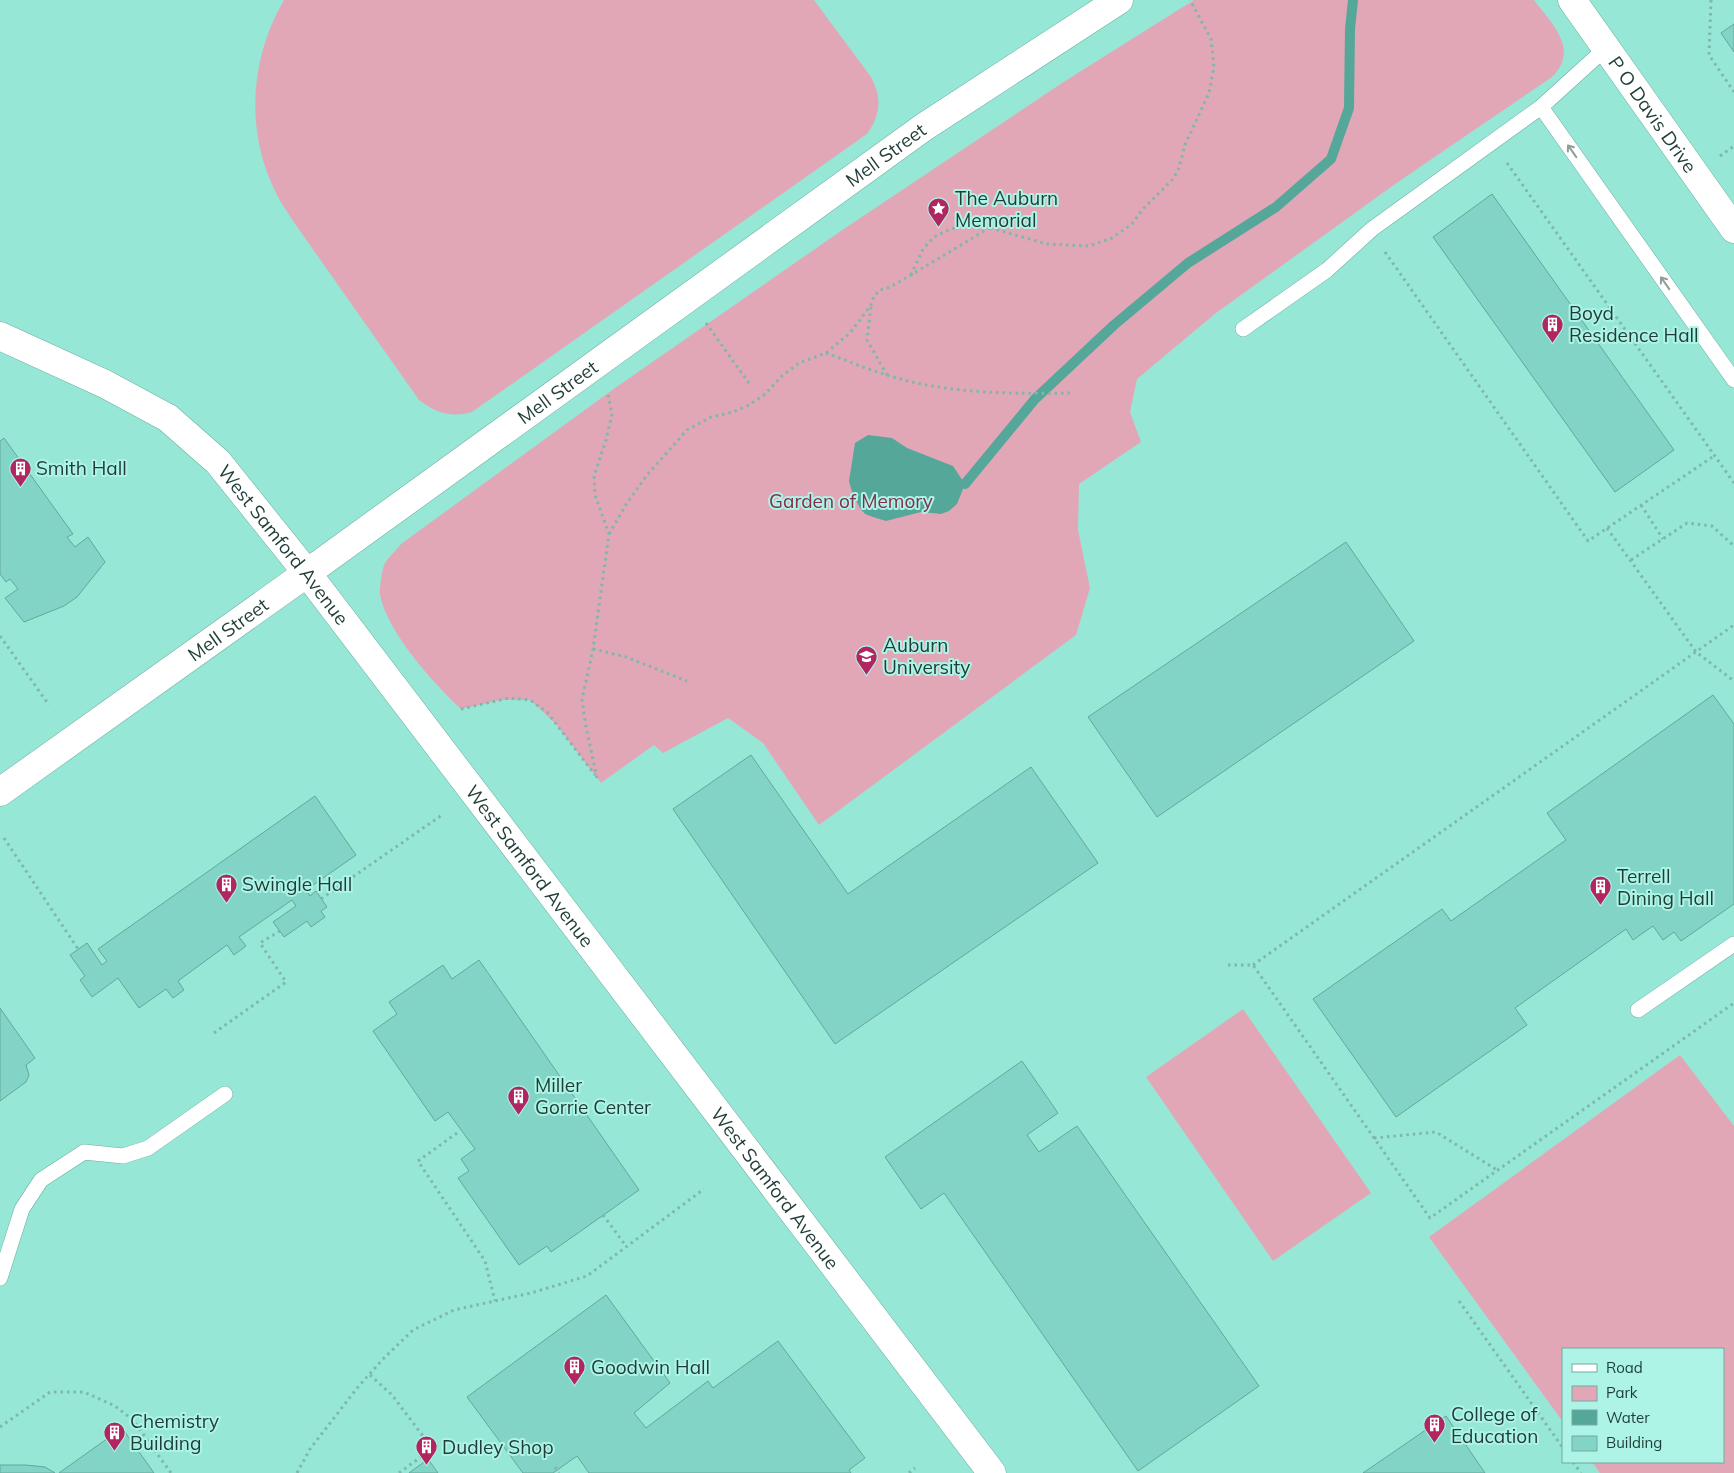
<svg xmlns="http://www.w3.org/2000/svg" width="1734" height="1473" viewBox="0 0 1734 1473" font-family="Mulish,sans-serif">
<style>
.built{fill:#97e7d7;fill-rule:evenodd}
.green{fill:#e2a7b7}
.water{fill:#54a799}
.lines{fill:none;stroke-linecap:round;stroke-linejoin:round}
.stream{stroke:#54a799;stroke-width:10}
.building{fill:#82d5c6;stroke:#62a79a}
.service-casing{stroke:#69afa2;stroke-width:16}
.minor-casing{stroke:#69afa2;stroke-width:29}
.tertiary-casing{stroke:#69afa2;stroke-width:29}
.path{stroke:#7eb7ac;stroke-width:3;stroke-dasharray:2.5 4;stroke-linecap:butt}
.service{stroke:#fff;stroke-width:15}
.minor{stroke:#fff;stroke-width:28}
.tertiary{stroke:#fff;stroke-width:28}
.oneway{stroke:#8f9e9a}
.labels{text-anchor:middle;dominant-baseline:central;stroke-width:4;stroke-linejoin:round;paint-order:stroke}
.street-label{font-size:19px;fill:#1f3c36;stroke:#adf4e6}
.poi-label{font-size:19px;fill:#1f3c36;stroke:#adf4e6;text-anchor:start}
.park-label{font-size:19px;fill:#80304c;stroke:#adf4e6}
</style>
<rect width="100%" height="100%" fill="#adf4e6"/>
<!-- built -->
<path class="built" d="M0 0H1734V1473H0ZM1563 1349H1723V1462H1563Z"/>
<!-- green -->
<g class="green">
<path d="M284 0H814L871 77C882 97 881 115 867 134L472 412C451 418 436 413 419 400L293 221C287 211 280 202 275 191 245 130 250 58 284 0Z"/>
<path d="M1194 0H1534C1552 24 1580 49 1552 77L1398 182 1216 313 1137 379 1130 412 1141 442 1079 484 1078 530 1090 588 1076 635 819 825 763 743 728 718 663 753 654 745 601 783 555 723 530 700H501L461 709C434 684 387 632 380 595 379 591 382 570 384 565 387 558 396 551 401 544L615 388 838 233 1062 83Z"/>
<polygon points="1243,1009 1371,1193 1273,1261 1146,1077"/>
<polygon points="1680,1055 1734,1126 1734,1473 1600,1473 1592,1462 1723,1462 1723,1349 1563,1349 1563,1422 1429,1237"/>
</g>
<!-- water -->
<polygon class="water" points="868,435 892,438 907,448 953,466 965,484 957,504 949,511 941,514 921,512 886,521 873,517 865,514 860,508 852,492 849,481 855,443"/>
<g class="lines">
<!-- stream -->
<polyline class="stream" points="965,484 1035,399 1114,325 1188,263 1276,207 1331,159 1349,108 1350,29 1353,0"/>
</g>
<!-- building -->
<g class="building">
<polygon points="1734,24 1734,52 1721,33"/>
<polygon points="1492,194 1674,450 1615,492 1433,237"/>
<polygon points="4,438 73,534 67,537 75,547 88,537 105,562 77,597 64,606 24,622 5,598 18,589 10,579 6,582 0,574 0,441"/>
<polygon points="1346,542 1414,641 1157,817 1088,717"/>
<polygon points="1713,695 1734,724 1734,904 1681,941 1674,932 1663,940 1653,926 1633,940 1626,929 1515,1008 1527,1025 1396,1117 1313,999 1442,909 1451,921 1566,840 1547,813"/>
<polygon points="751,755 848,894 1031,767 1098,863 835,1044 673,809"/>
<polygon points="315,796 356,855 306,890 310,896 316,891 327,907 321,911 325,917 311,927 307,921 284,937 273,922 296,906 292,900 239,937 246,946 234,955 227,945 178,981 184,990 173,998 166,989 139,1008 118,978 92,997 80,980 85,976 70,955 87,943 102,965 107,961 98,949"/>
<polygon points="479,960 639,1190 551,1252 547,1246 519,1265 458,1178 469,1171 461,1159 475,1149 448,1112 435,1121 373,1031 397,1014 389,1002 443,965 452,979"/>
<polygon points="0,1008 35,1058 26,1065 29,1075 26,1082 0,1101"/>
<polygon points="1022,1061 1058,1113 1027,1135 1039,1152 1077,1126 1259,1386 1138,1471 944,1193 921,1209 885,1157"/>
<polygon points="606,1295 670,1383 634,1413 646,1428 708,1381 713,1388 778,1341 865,1458 849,1470 851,1473 589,1473 577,1456 553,1473 523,1473 467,1397"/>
<polygon points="1446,1416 1485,1473 1363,1473"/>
<polygon points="122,1428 154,1473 59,1473"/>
<polygon points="428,1459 438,1473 409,1473"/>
<polygon points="0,1465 26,1465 45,1467 55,1473 0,1473"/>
</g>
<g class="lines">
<defs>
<g id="service">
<polyline points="1541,107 1734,380"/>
<polyline points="1243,329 1327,270 1372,229 1541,107 1606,48"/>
<polyline points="1638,1010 1734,944"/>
<polyline points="0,1278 22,1209 41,1180 84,1152 123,1156 148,1148 225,1094"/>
</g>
<g id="minor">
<path id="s1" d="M1572 0 1734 229"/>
<path id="s2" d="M0 792 307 573"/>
</g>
<g id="tertiary">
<path id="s3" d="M0 336 105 384 168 418 218 462 307 573 992 1473"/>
<path id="s4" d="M307 573 924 127 1119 0"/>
</g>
</defs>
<!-- service casing -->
<use href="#service" class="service-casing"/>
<!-- minor casing -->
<use href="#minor" class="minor-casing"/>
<!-- tertiary casing -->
<use href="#tertiary" class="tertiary-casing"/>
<!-- path -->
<g class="path">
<polyline points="1711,0 1709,55 1734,92"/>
<polyline points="1720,156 1734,146"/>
<polyline points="1507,163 1734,483"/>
<polyline points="1385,252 1588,541 1714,456"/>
<polyline points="911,275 923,249 934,237 946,231 959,226 980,225 1047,244 1089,246 1112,238 1132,224 1142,210 1172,180 1178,171 1185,145 1209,93 1214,67 1211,39 1190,0"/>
<polyline points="871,307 867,340 887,375"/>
<polyline points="706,323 751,386"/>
<path d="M826 353C846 360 866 369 887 375 945 394 1012 394 1073 393"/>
<polyline points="1641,505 1663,539"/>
<polyline points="1607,528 1696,652 1734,681"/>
<polyline points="609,534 627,503 647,475 687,430 711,417 733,412 747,406 764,395 782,376 799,363 826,353 850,333 871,305 874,296 880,290 890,287 911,275 991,227"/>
<polyline points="1631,560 1687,523 1712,526 1734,546"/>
<polyline points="0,636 49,705"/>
<polyline points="593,649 626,657 687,681"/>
<polyline points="461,709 509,698 530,700 547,712 595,775"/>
<polyline points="597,778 586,727 582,700 593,649 609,534 595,495 594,476 606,440 612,414 608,395"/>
<polyline points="4,838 78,949"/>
<polyline points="321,899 442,815"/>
<polyline points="1228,965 1253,965 1430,1218 1734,1003"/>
<polyline points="1253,965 1734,625"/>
<polyline points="214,1033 286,982 260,943 280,931"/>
<polyline points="457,1133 418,1161 485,1261 495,1301"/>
<polyline points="1374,1138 1436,1132 1497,1170"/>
<polyline points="603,1215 626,1246"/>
<polyline points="1459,1301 1563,1448"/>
<polyline points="370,1375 392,1395 432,1448"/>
<polyline points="0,1427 50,1392 84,1392 115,1406 133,1420 171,1473"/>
<polyline points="1573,1462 1581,1473"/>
<polyline points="555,1467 559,1473"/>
<polyline points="297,1473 310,1449 358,1387 383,1359 413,1330 454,1310 531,1293 587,1276 704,1189"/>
<polyline points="399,1473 441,1442"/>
<polyline points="909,1473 915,1468"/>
</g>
<!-- service -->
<use href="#service" class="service"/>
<!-- minor -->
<use href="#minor" class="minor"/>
<!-- tertiary -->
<use href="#tertiary" class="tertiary"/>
</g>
<!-- one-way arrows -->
<defs><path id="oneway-shaft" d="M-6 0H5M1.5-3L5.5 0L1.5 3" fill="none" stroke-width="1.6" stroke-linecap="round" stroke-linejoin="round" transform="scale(1.25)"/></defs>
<g class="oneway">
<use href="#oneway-shaft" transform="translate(1572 151) rotate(-125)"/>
<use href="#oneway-shaft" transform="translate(1665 283) rotate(-125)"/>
</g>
<!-- icons -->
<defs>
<symbol id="sight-pin" viewBox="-11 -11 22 30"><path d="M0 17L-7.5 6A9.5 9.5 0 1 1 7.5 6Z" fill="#b12561" stroke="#adf4e6"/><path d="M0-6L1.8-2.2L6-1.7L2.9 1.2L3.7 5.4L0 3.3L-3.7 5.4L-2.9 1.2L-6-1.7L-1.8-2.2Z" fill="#fff"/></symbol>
<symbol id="building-pin" viewBox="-11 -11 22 30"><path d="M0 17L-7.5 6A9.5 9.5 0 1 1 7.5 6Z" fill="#b12561" stroke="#adf4e6"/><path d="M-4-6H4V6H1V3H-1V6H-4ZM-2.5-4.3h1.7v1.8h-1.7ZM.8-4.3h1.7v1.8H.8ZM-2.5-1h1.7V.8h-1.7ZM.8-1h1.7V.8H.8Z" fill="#fff"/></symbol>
<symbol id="university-pin" viewBox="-11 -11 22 30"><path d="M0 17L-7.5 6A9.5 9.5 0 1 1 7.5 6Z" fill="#b12561" stroke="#adf4e6"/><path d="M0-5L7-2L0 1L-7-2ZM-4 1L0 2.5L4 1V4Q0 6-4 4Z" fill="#fff"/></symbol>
</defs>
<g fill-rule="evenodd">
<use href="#sight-pin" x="926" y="196" width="25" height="34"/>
<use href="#building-pin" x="1540" y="312" width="25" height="34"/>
<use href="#building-pin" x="8" y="456" width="25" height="34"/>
<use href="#university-pin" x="854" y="644" width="25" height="34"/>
<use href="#building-pin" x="214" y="872" width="25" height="34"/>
<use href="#building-pin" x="1588" y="874" width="25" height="34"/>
<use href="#building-pin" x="506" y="1084" width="25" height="34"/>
<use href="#building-pin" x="562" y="1354" width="25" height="34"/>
<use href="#building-pin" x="1422" y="1412" width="25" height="34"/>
<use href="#building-pin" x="102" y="1420" width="25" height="34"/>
<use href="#building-pin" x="414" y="1434" width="25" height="34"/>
</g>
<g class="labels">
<!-- street labels -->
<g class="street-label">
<text stroke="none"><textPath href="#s1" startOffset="140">P O Davis Drive</textPath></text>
<text stroke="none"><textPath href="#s4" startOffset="714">Mell Street</textPath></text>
<text stroke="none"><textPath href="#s4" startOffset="309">Mell Street</textPath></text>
<text stroke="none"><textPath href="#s3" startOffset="359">West Samford Avenue</textPath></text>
<text stroke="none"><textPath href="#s2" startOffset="280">Mell Street</textPath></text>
<text stroke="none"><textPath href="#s3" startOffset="764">West Samford Avenue</textPath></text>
<text stroke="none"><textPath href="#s3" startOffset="1169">West Samford Avenue</textPath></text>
</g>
<!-- poi labels -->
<g class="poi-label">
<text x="955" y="198">The Auburn<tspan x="955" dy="22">Memorial</tspan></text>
<text x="1569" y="313">Boyd<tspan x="1569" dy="22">Residence Hall</tspan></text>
<text x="36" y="468">Smith Hall</text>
<text x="883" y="645">Auburn<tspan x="883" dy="22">University</tspan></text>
<text x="1617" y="876">Terrell<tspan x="1617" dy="22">Dining Hall</tspan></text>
<text x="242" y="884">Swingle Hall</text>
<text x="535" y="1085">Miller<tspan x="535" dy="22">Gorrie Center</tspan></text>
<text x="591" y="1367">Goodwin Hall</text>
<text x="1451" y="1414">College of<tspan x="1451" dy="22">Education</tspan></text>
<text x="130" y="1421">Chemistry<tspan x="130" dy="22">Building</tspan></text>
<text x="442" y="1447">Dudley Shop</text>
</g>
<!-- park labels -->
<g class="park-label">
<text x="851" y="501">Garden of Memory</text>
</g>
</g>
<!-- legend -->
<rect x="1562" y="1348" width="162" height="115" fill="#adf4e6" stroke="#74aaa0"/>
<rect x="1572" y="1364" width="25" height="8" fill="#ffffff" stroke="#74aaa0"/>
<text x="1606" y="1373" font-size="15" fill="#1f3c36">Road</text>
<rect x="1572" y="1386" width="25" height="15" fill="#e2a7b7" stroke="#74aaa0"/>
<text x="1606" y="1398" font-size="15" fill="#1f3c36">Park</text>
<rect x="1572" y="1410" width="25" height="15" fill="#54a799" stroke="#74aaa0"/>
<text x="1606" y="1423" font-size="15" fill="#1f3c36">Water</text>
<rect x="1572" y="1436" width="25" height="15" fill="#82d5c6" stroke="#74aaa0"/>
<text x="1606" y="1448" font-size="15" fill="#1f3c36">Building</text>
</svg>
